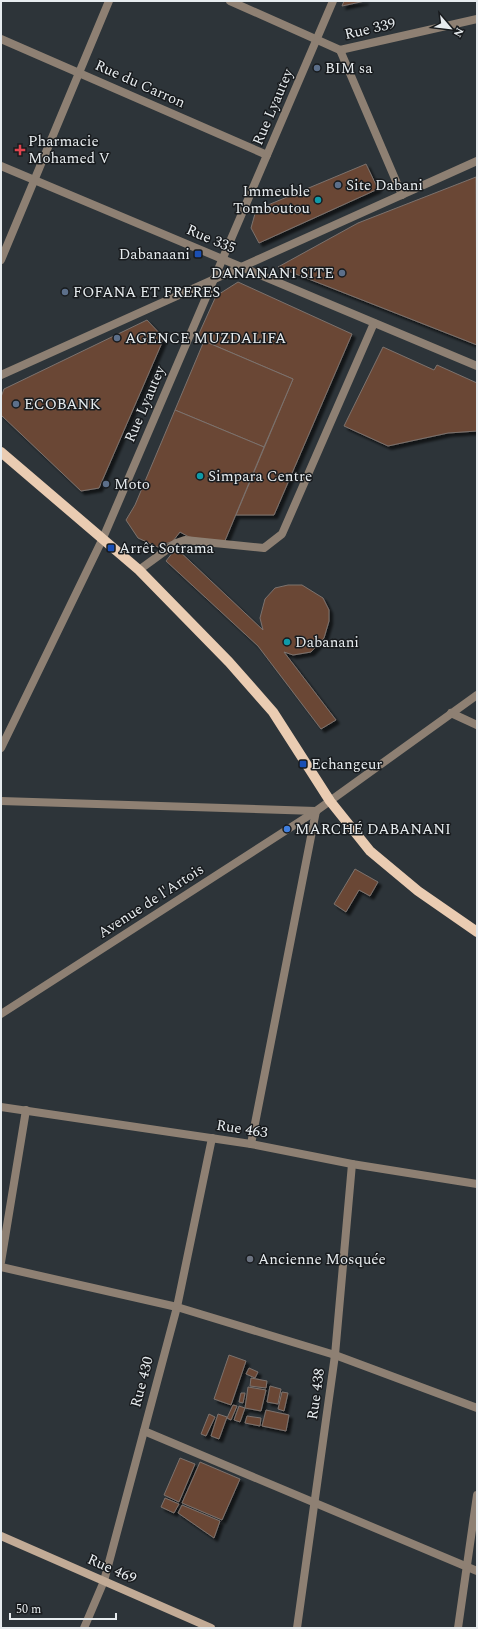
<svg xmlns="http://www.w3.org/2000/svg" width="478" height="1629" viewBox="0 0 478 1629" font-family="Spectral,serif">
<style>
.building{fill:#6b4735;stroke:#7c726d;filter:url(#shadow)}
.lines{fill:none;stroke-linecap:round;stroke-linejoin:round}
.street{stroke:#8e8073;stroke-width:8}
.secondary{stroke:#c2ab96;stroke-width:8}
.primary{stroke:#eaccb2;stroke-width:10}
.service-dot{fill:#5c6f8a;stroke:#181b1e;stroke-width:1.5}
.health-dot{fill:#e0444e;stroke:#181b1e;stroke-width:1.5}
.culture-dot{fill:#0f9aa8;stroke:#181b1e;stroke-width:1.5}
.transit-dot{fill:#1a4fb4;stroke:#181b1e;stroke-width:1.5}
.shop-dot{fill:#3f7fe0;stroke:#181b1e;stroke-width:1.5}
.worship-dot{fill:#6b7280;stroke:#181b1e;stroke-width:1.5}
.labels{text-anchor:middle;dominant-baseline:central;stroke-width:3;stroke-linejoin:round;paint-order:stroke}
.street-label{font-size:15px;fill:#e7ecef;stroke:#181b1e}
.poi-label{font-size:15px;fill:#e7ecef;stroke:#181b1e;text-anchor:start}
</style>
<defs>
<filter id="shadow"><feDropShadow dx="3.5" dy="3.5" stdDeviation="1" flood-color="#0009"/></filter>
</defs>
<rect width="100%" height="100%" fill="#2d3439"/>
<!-- building -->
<g class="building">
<polygon points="344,1 365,1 342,6"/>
<polygon points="366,164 378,189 259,243 251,228 256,210"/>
<polygon points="476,177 477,345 278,267 358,223"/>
<polygon points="238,282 352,334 274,515 236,515 293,379 197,338 216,296"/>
<polygon points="147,320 164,338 99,488 81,491 1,415 1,397 4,389"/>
<polygon points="204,341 293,379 264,447 175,410"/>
<polygon points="383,347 434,370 437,365 477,383 477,431 448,433 388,446 344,426"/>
<polygon points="175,410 264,447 224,543 189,537 180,532 173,541 158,547 138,538 126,520 135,505"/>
<polygon points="176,548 263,630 260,618 265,599 275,588 288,585 302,585 323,598 329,610 329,621 324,638 311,652 293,655 284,652 336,720 321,729 258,646 166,561"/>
<polygon points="355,869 378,882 370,896 359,890 346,912 334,904"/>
<polygon points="229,1355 246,1361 231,1405 214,1399"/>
<polygon points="249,1368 258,1372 255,1378 246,1374"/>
<polygon points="251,1378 267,1381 266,1388 250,1386"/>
<polygon points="270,1386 281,1389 278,1404 267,1402"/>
<polygon points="248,1387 266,1390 261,1411 245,1408"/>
<polygon points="282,1392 288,1393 284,1411 278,1409"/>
<polygon points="241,1393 245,1393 243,1403 239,1402"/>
<polygon points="233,1405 237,1406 231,1420 227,1418"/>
<polygon points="239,1406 245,1408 240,1422 234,1420"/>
<polygon points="266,1410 289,1415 286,1431 262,1426"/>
<polygon points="209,1414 215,1417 206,1436 201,1434"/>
<polygon points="218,1414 227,1417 219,1439 211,1436"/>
<polygon points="247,1416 261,1418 260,1426 245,1423"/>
<polygon points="180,1458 195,1464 179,1502 164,1495"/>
<polygon points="200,1462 240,1479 222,1520 182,1503"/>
<polygon points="165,1498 179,1504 174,1513 161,1507"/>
<polygon points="182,1505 220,1521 214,1538 178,1513"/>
</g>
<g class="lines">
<!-- street -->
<g class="street">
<polyline points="230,1 340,50 477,19"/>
<polyline points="1,39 267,155"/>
<polyline points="340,50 402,195"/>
<polyline points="1,166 477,366"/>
<polyline points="1,260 109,1"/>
<polyline points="1,375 477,161"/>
<polyline points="139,570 176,543 185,540 264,548 282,534 374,323"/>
<polyline points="451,713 477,725"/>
<polyline points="1,748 103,538 333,1"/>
<polyline points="1,801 316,811"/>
<polyline points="1,1014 316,811 477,695"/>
<polyline points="1,1107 251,1144 352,1164 477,1184"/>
<polyline points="251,1144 316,811"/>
<polyline points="1,1262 26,1110"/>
<polyline points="1,1267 177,1307 335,1355 477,1408"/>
<polyline points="144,1431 477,1571"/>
<polyline points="84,1628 104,1581 177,1307 212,1138"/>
<polyline points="297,1628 335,1355 352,1164"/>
<polyline points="458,1628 477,1495"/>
</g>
<!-- secondary -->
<polyline class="secondary" points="1,1536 211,1628"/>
<!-- primary -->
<polyline class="primary" points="1,452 139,570 229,662 273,712 330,801 370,851 418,891 477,932"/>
</g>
<!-- markers -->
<g class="service-dot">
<circle cx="317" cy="68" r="4"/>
<circle cx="338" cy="185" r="4"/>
<circle cx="342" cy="273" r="4"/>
<circle cx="65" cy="292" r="4"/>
<circle cx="117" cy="338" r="4"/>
<circle cx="16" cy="404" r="4"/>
<circle cx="106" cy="484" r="4"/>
</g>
<path class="health-dot" d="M18 144h4v4h4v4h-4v4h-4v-4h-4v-4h4z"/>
<g class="culture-dot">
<circle cx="318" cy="200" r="4"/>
<circle cx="200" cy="476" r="4"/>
<circle cx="287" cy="642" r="4"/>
</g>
<g class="transit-dot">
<rect x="194" y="250" width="8" height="8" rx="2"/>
<rect x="107" y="544" width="8" height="8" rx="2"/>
<rect x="299" y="760" width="8" height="8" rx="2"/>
</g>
<circle class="shop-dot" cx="287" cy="829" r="4"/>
<circle class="worship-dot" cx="250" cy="1259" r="4"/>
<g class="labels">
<!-- street labels -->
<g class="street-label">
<text transform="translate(370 29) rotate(-13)">Rue 339</text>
<text transform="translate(140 84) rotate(24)">Rue du Carron</text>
<text transform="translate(273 107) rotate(-67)">Rue Lyautey</text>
<text transform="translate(211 239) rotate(23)">Rue 335</text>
<text transform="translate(145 404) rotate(-67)">Rue Lyautey</text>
<text transform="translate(151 901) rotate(-33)">Avenue de l'Artois</text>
<text transform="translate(242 1129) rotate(9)">Rue 463</text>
<text transform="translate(142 1382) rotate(-75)">Rue 430</text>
<text transform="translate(316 1394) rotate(-82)">Rue 438</text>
<text transform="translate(112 1569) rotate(24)">Rue 469</text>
</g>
<!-- poi labels -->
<g class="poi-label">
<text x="325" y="68">BIM sa</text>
<text x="28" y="141">Pharmacie<tspan x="28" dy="17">Mohamed V</tspan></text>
<text x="346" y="185">Site Dabani</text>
<text x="310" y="191" text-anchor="end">Immeuble<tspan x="310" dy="17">Tomboutou</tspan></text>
<text x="190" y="254" text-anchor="end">Dabanaani</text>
<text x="334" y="273" text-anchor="end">DANANANI SITE</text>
<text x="73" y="292">FOFANA ET FRERES</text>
<text x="125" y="338">AGENCE MUZDALIFA</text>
<text x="24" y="404">ECOBANK</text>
<text x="208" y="476">Simpara Centre</text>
<text x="114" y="484">Moto</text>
<text x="119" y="548">Arrêt Sotrama</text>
<text x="295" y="642">Dabanani</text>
<text x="311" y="764">Echangeur</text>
<text x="295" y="829">MARCHÉ DABANANI</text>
<text x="258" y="1259">Ancienne Mosquée</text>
</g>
</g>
<!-- border -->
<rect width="478" height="1629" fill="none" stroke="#e7ecef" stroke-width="4"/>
<!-- north arrow -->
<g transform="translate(450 28) rotate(118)" stroke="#181b1e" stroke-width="3" paint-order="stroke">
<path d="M0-3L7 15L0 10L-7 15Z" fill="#e7ecef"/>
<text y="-6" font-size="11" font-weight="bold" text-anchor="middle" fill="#e7ecef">N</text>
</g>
<!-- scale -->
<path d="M10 1613v6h106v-6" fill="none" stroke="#e7ecef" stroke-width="2"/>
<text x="16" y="1613" font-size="12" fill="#e7ecef" stroke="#181b1e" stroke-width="3" paint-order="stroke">50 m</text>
</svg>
